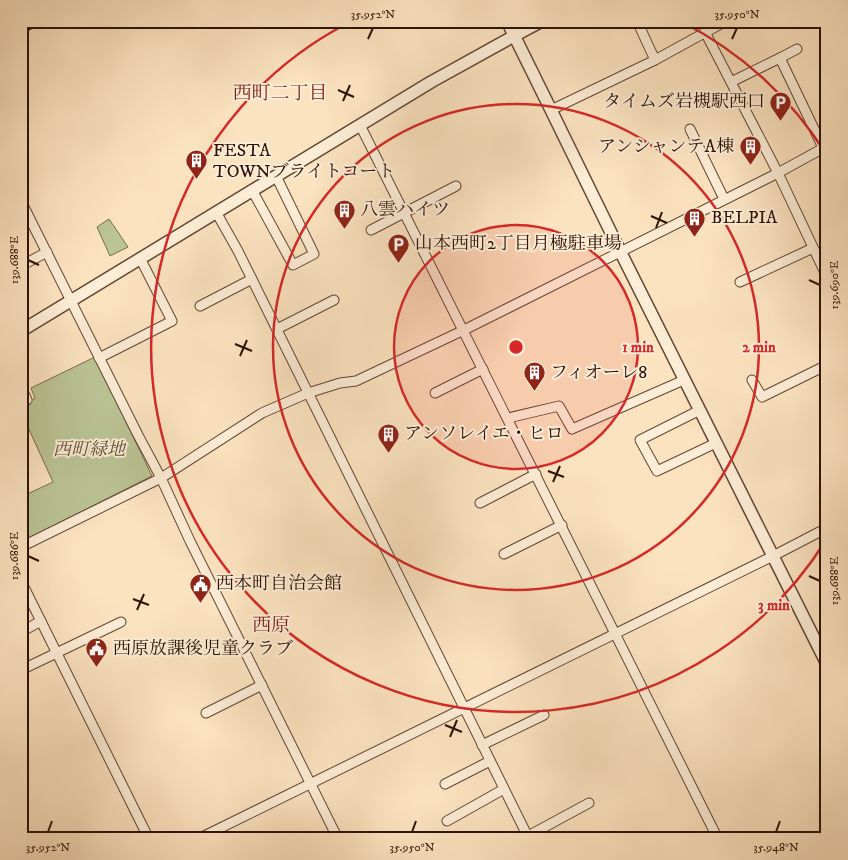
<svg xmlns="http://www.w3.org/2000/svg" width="848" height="860" viewBox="0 0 848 860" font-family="'IM FELL DW Pica','Noto Serif JP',serif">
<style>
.green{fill:#bbc495;stroke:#746a4c}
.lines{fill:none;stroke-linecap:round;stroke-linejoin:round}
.minor-casing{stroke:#624533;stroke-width:11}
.tertiary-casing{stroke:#624533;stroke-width:14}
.trunk-casing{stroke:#2e1004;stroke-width:18}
.minor{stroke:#fdedd6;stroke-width:9}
.tertiary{stroke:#fdedd6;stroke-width:11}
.trunk{stroke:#eec280;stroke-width:15}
.ticks{fill:none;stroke:#2e1004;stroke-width:2}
.ring{fill:none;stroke:#d62828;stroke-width:2.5}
.labels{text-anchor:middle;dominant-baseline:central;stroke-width:4;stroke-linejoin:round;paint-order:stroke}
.poi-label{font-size:18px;fill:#2e1004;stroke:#fdedd6;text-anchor:start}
.park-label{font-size:18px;font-style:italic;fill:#5f4f37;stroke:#fdedd6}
.neighbourhood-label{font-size:19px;fill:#7a1f14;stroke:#fdedd6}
.centre{fill:#d62828;stroke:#fdedd6;stroke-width:2.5}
.ring-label{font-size:15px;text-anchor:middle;font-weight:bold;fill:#d62828;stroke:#fdedd6;stroke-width:4;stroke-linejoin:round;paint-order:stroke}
.neatline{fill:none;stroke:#2e1004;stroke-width:2}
.ticks-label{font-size:12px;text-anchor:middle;fill:#2e1004}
</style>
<rect width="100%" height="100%" fill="#fce3c0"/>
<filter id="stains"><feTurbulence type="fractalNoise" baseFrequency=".004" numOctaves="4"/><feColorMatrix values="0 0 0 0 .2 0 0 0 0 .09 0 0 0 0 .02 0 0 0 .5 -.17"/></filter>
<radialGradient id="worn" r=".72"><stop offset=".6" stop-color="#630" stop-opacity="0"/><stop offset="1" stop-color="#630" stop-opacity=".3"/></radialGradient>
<!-- green -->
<g class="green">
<polygon points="109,219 128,247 110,256 97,227"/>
<polygon points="95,357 152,476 21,542 21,497 53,482 21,412 21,408 35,398 31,388"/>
</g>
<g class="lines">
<defs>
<g id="minor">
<polyline points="637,21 655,60"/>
<polyline points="822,21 827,31"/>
<polyline points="705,32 778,173 827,277"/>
<polyline points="780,58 797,49"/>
<polyline points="731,82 780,58 827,156"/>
<polyline points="551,110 655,60 726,21"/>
<polyline points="360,125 718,839"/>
<polyline points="690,129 724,199"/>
<polyline points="252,190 293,265 314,254 276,176"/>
<polyline points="21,201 138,435 161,478 190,541 338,839"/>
<polyline points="216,212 238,251 529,839"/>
<polyline points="371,230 456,186"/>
<polyline points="21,266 47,252"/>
<polyline points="740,282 813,248"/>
<polyline points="200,306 252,279"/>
<polyline points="277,329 334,300"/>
<polyline points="99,358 172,321 140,258"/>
<polyline points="752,380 762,397 827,365"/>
<polyline points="21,387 27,400 21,403"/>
<polyline points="435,393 483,369"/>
<polyline points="700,410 640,440 657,471 716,443"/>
<polyline points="508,418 559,406 572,429 684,380"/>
<polyline points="480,503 536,474"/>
<polyline points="21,547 161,478 262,413 308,393 340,383 356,381 464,330 778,173 827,146"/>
<polyline points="504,554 562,525"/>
<polyline points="21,581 149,839"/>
<polyline points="21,632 41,621"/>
<polyline points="21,670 121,622"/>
<polyline points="206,713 262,685"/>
<polyline points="482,745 544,715"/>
<polyline points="445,784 490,761"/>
<polyline points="447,821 504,789"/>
<polyline points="528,836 589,803"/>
<polyline points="198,839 773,556 827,528"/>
</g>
<g id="tertiary">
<polyline points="507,21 551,110 620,251 827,664"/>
<polyline points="21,331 431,82 514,36 542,21"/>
</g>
<polyline id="trunk" points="21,25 28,21"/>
</defs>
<!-- minor casing -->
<use href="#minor" class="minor-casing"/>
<!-- tertiary casing -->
<use href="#tertiary" class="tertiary-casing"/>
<!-- trunk casing -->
<use href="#trunk" class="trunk-casing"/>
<!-- minor -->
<use href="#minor" class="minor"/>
<!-- tertiary -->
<use href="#tertiary" class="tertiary"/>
<!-- trunk -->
<use href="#trunk" class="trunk"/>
</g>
<!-- ticks -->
<path class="ticks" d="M368 39 373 28M732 39 737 28M338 90 354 97M343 101 350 85M651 216 667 223M656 228 662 212M28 260 39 265M809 280 820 285M235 344 252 351M240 356 247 340M548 471 564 477M553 482 560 466M28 556 39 561M809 576 820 581M133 599 149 605M137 610 144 594M445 725 462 732M450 737 457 720M48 832 52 821M412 832 416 821M776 832 780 821"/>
<!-- distance rings -->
<circle cx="516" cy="347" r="122" fill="#d62828" fill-opacity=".12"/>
<g class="ring">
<circle cx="516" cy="347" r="122"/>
<circle cx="516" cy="347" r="243"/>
<path d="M826 540A365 365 0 1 1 350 22M682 22A365 365 0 0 1 826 154"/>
</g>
<!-- icons -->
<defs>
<symbol id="parking-pin" viewBox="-11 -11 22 30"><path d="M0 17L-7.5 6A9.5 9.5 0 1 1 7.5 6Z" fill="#8f2418" stroke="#fdedd6"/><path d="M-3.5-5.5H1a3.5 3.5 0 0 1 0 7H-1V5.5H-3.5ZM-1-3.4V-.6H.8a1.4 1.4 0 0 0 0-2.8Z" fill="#fff"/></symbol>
<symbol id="building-pin" viewBox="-11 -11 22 30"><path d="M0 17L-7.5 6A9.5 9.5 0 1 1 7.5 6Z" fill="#8f2418" stroke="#fdedd6"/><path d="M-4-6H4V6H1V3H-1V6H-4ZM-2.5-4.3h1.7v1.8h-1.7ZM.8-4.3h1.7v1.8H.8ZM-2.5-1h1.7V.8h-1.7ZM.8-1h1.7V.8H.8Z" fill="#fff"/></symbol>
<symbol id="civic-pin" viewBox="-11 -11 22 30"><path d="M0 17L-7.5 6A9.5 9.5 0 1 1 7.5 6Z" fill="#8f2418" stroke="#fdedd6"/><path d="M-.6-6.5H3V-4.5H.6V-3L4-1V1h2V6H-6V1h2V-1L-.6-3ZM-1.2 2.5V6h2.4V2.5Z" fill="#fff"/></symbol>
</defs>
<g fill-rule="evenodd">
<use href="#parking-pin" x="768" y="90" width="25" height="34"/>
<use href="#building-pin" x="738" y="134" width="25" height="34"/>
<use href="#building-pin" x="184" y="148" width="25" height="34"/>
<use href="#building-pin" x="332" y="198" width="25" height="34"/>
<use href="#building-pin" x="682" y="206" width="25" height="34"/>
<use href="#parking-pin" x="386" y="232" width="25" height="34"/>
<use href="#building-pin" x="522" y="360" width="25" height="34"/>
<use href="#building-pin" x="376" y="422" width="25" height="34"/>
<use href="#civic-pin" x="188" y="572" width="25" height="34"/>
<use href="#civic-pin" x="84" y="636" width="25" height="34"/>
</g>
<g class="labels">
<!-- poi labels -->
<g class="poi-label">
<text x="765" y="102" text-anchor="end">タイムズ岩槻駅西口</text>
<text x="734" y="147" text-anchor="end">アンシャンテA棟</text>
<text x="213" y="151">FESTA<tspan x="213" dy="21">TOWNブライトコート</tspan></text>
<text x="360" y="210">八雲ハイツ</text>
<text x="711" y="218">BELPIA</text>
<text x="415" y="244">山本西町2丁目月極駐車場</text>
<text x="550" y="373">フィオーレ8</text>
<text x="404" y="434">アンソレイエ・ヒロ</text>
<text x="216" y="584">西本町自治会館</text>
<text x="113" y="649">西原放課後児童クラブ</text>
</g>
<!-- park labels -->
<g class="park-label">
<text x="89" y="450">西町緑地</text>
</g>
<!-- neighbourhood labels -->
<g class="neighbourhood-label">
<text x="280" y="93">西町二丁目</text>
<text x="271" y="625">西原</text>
</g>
</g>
<circle cx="516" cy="347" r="8" class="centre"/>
<g class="ring-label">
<text x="638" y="352">1 min</text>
<text x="759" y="352">2 min</text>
<text x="774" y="610">3 min</text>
</g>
<!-- margin -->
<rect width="848" height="860" fill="none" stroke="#fce3c0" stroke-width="55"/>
<rect x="28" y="28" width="792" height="804" class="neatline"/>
<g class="ticks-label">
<text x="373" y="18">35.952°N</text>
<text x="737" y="18">35.950°N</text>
<text transform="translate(14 260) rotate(-90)" y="4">139.688°E</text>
<text transform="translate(834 285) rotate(-90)" y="4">139.690°E</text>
<text transform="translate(14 556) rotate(-90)" y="4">139.686°E</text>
<text transform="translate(834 581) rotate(-90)" y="4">139.688°E</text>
<text x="48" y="851">35.952°N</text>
<text x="412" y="851">35.950°N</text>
<text x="776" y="851">35.948°N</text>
</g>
<rect width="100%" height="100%" filter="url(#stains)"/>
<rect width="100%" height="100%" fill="url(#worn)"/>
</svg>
